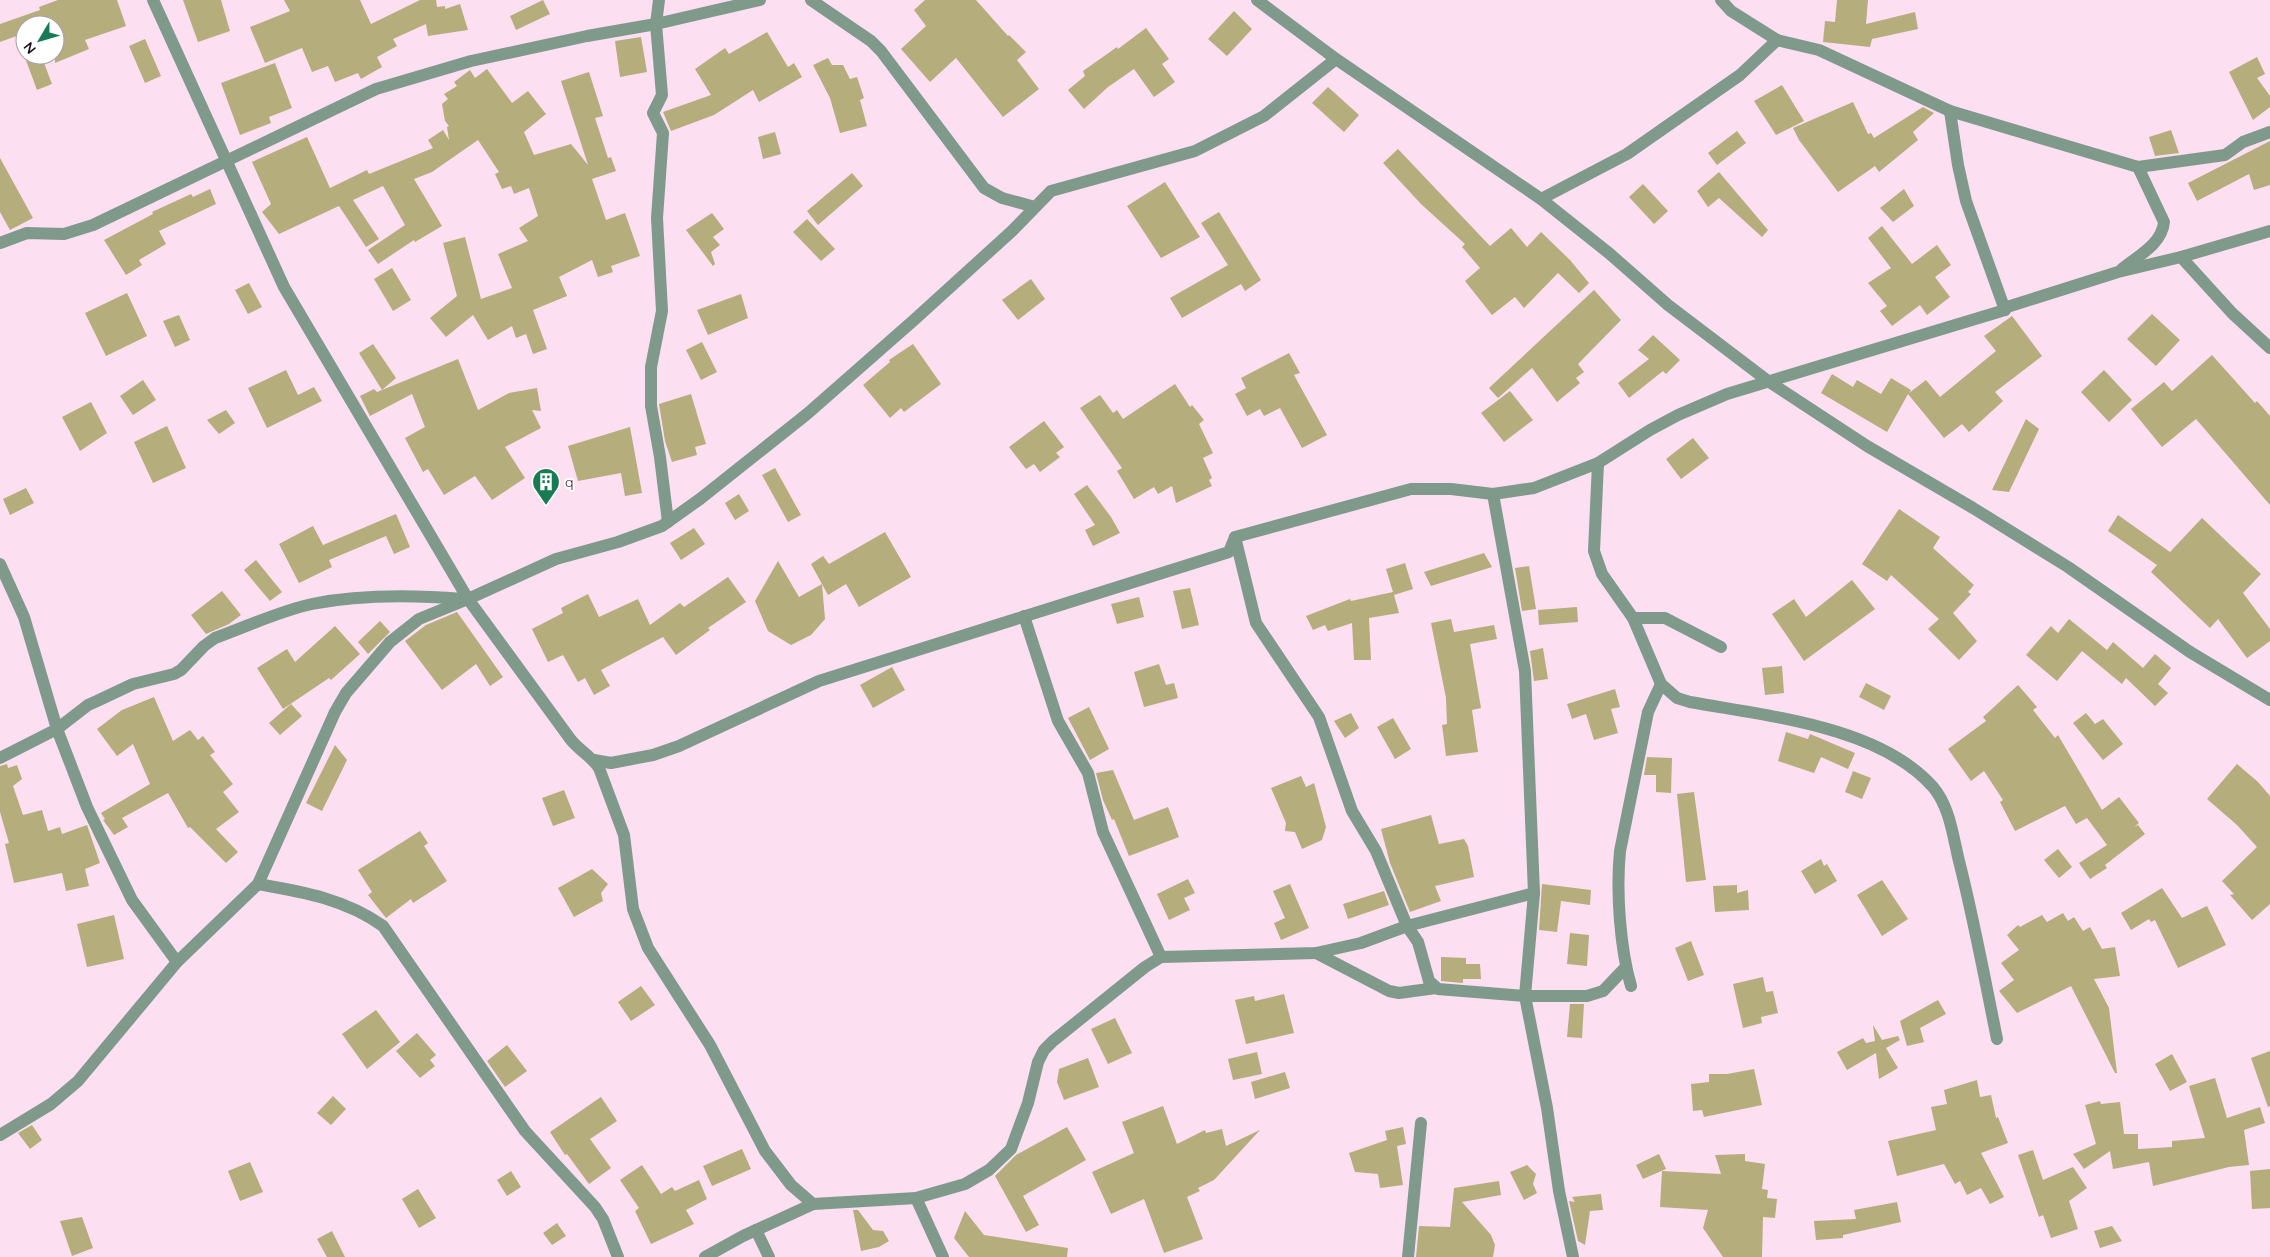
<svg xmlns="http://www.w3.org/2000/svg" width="2270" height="1257" viewBox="0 0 2270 1257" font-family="Quicksand,sans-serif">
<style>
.building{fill:#b5ad7c}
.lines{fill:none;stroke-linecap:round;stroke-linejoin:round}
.minor{stroke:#7f998b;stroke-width:12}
.labels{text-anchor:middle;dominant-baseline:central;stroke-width:4;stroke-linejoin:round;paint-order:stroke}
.poi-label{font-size:14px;fill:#1d0d18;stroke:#fff;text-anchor:start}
</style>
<rect width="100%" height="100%" fill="#fddff2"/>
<!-- building -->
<g class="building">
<polygon points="58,0 117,0 126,26 85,40 89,49 55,63 55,25 25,25 25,33 0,42 0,24 40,10 39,7"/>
<polygon points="183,0 221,0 230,31 198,42"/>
<polygon points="284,0 360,0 371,24 420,0 436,0 437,7 445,6 445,9 460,4 468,30 428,36 426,24 393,39 397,46 377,57 382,67 361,79 358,73 335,82 328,66 312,72 302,48 265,63 250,27 290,11"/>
<polygon points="543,0 550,14 516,30 510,16"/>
<polygon points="925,0 976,0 1008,36 1009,35 1026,52 1017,60 1039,89 1003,117 956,58 930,82 901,49 926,26 914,10"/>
<polygon points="1837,0 1868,0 1866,24 1915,12 1918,29 1872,39 1870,47 1823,42 1825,21 1835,22"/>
<polygon points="1234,11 1252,29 1227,56 1208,39"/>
<polygon points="1146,28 1169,59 1162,64 1175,82 1154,97 1134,69 1108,87 1084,109 1068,90 1085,76 1083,71 1117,47 1118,49"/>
<polygon points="767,32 788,67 794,63 802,77 759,102 753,90 714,115 671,131 663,112 711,95 695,69 725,48 729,54"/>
<polygon points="641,37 647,72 620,77 615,41"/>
<polygon points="145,39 161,76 145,83 129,46"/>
<polygon points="24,55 41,55 52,84 37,90"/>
<polygon points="2257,57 2265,74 2257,78 2270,96 2270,107 2253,120 2229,72"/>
<polygon points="828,58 832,65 843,65 850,79 857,77 864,98 860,100 867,126 840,133 830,98 813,65"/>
<polygon points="275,63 292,108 269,117 271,123 240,135 221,83"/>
<polygon points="487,69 512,103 528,91 546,114 524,132 534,155 571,144 588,165 561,81 589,72 603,116 595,118 608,158 611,157 616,171 592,179 606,220 625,213 640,256 611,266 613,272 598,277 592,260 559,277 567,296 533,310 547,349 533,354 526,334 516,338 512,326 488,340 473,315 446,337 430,318 457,296 443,243 465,237 481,299 512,288 498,254 528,241 519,228 538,216 529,188 514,194 511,186 502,189 495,174 499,172 478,140 432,172 414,179 442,226 415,242 414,240 378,264 368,250 405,225 383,186 353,200 379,239 366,247 339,206 279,234 262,212 271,204 252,162 307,137 330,188 367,170 369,174 433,148 428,140 443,130 449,140 447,127 449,126 445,121 442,104 448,99 444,94 457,86 454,82 470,70 475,78"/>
<polygon points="1782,85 1804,121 1776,135 1754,101"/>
<polygon points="1328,87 1359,115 1344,132 1312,103"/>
<polygon points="1853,102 1868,134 1871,133 1874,138 1923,107 1934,113 1913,132 1918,140 1879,172 1875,166 1838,192 1799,140 1793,128"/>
<polygon points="2171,130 2179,153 2155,156 2149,137"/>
<polygon points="1737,131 1746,143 1717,165 1708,153"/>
<polygon points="775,132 781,154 763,159 758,137"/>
<polygon points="2270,141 2270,185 2254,190 2249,174 2197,201 2188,183"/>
<polygon points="1398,149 1490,246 1511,228 1527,247 1541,232 1570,260 1589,283 1579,293 1558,273 1524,308 1515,297 1492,315 1465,281 1480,268 1462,247 1465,244 1421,204 1383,163"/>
<polygon points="0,158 33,218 10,230 0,212"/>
<polygon points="1719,172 1768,230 1762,237 1719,198 1708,207 1697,191"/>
<polygon points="852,173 863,186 818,225 807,211"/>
<polygon points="1165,182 1200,237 1161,258 1127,206"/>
<polygon points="1643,184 1668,211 1654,224 1629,197"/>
<polygon points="210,189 216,204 159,231 166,244 139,260 142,265 126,275 104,240 153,214 152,212 191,194 193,197"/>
<polygon points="1904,189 1914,206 1893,222 1880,208"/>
<polygon points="1219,212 1261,280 1245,291 1241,284 1182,318 1170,298 1228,265 1201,223"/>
<polygon points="712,213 724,229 713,237 720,245 711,252 715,264 713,266 686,230"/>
<polygon points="807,219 835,249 821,261 793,232"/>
<polygon points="1882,226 1912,264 1937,245 1951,265 1935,277 1950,297 1927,315 1920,305 1892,326 1880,311 1887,306 1868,283 1891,268 1868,238"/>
<polygon points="392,268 411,300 393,311 374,279"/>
<polygon points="1031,279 1045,299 1018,320 1002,300"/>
<polygon points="249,283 262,307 248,314 235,290"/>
<polygon points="1594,290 1621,320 1578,364 1584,372 1576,378 1580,383 1557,402 1532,368 1498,398 1489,388"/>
<polygon points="127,293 147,336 106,356 85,313"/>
<polygon points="741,294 748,318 708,335 697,310"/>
<polygon points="2152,314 2180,340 2156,366 2127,339"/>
<polygon points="179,315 190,340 175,347 163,321"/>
<polygon points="2012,316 2042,356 1995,392 2003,401 1969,432 1962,424 1944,438 1908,394 1887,432 1821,393 1832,374 1853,387 1857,380 1881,394 1891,378 1911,390 1909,393 1926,380 1940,397 1996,351 1984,336"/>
<polygon points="1653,335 1680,360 1666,374 1663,371 1629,398 1618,383 1649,359 1638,350"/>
<polygon points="702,342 717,372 701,380 686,350"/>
<polygon points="373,344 396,378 382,390 359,353"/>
<polygon points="913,344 941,384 904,412 901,408 890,418 863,385 890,362 889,360"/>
<polygon points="1289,353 1300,373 1294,375 1327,435 1302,448 1280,408 1264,416 1260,409 1247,416 1235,394 1246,388 1241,378"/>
<polygon points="2212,355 2255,403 2257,401 2270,416 2270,505 2196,419 2162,447 2131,409 2164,382 2172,391"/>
<polygon points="458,359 478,410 509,393 537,388 541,411 532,410 541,428 505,447 525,478 492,500 475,476 444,495 428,469 423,472 405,438 425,427 412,394 370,416 360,396 374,389 377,392"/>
<polygon points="286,370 298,395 314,387 322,401 267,428 248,388"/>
<polygon points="2104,370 2132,400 2109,422 2081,392"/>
<polygon points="143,380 156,400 133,415 120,396"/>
<polygon points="1175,384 1190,407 1192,405 1204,420 1199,424 1213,453 1203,458 1212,478 1209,480 1212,486 1176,503 1172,486 1158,494 1154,487 1134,499 1117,471 1122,468 1080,408 1100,395 1113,413 1117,410 1123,419"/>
<polygon points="1510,391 1533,420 1504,442 1481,413"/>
<polygon points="691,394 706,444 695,447 697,455 672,462 665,441 659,404"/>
<polygon points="91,402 107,433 80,451 62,417"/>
<polygon points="226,410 235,423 219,434 207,420"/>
<polygon points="2026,419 2039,429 2009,492 1992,490"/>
<polygon points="1044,421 1064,447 1056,453 1060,457 1040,472 1034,464 1026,469 1009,447"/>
<polygon points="167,426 186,468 153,483 134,442"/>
<polygon points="630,427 642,493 625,496 621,473 578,481 568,446"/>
<polygon points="1693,438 1709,458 1681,479 1666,459"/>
<polygon points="775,468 801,515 788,522 762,475"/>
<polygon points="1087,485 1111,517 1120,533 1093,546 1085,530 1095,525 1074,494"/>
<polygon points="26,488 34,503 10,515 3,499"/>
<polygon points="739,494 749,511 735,520 725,503"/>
<polygon points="1899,509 1940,537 1933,548 1974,585 1968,592 1971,594 1953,613 1977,641 1959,660 1928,629 1939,619 1891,575 1887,581 1862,564"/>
<polygon points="396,514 410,547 394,554 386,536 329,560 332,567 299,583 279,544 313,526 323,545"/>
<polygon points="2118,515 2170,552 2202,518 2261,574 2243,593 2270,629 2270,641 2247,658 2218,619 2210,628 2151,572 2157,565 2108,531"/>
<polygon points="694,528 705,544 681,560 670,543"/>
<polygon points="885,532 911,577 859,607 846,584 828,595 811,564 823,556 829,564"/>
<polygon points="1484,553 1492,567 1431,586 1424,572"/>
<polygon points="256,560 282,592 270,601 244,570"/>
<polygon points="778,561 799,597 822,584 825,619 811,635 791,645 768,631 755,601"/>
<polygon points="1405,563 1413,589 1394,595 1399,613 1369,618 1371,660 1354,660 1352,623 1328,631 1325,625 1313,630 1306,616 1350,599 1351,601 1393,592 1386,569"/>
<polygon points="1529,566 1536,609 1522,611 1515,568"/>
<polygon points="728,577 746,602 708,628 710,630 676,655 663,637 601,670 610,686 594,695 585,678 578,682 563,655 548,662 532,629 563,613 561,608 588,594 599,617 638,599 650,625 680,603 684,607"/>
<polygon points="1852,580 1875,609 1804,661 1772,614 1794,599 1806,617"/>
<polygon points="1190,588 1199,625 1182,629 1173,591"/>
<polygon points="222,591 241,615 229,624 206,634 191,615"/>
<polygon points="1139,597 1144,617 1117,624 1111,604"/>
<polygon points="1577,607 1578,622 1539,625 1538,610"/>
<polygon points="457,612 503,677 490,686 476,664 442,690 405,641 426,625"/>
<polygon points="1451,619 1454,632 1494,625 1497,639 1470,644 1481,708 1472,710 1478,752 1446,756 1442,725 1447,724 1446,698 1431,623"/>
<polygon points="2069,619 2107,650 2113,642 2143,668 2155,654 2171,668 2158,684 2168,693 2155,706 2126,678 2122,684 2082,651 2057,681 2026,655 2051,626 2058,633"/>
<polygon points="380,621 390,632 368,654 358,642"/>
<polygon points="335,626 360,654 331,680 329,678 283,709 257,668 287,649 295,662"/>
<polygon points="1543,648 1548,679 1534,681 1530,651"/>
<polygon points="1159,664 1166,685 1174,683 1178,698 1144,707 1134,672"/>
<polygon points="1782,666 1784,693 1765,695 1762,668"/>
<polygon points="892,667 905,690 873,708 860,685"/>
<polygon points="1866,683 1891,696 1884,710 1859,697"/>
<polygon points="2018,685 2037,707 2033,710 2055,738 2058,735 2102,810 2119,797 2139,823 2134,827 2138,825 2145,834 2105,865 2107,868 2090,879 2079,863 2107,845 2087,818 2076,824 2065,806 2015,831 2000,802 2003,800 1984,771 1971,781 1948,749 1986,721 1983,717"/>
<polygon points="1615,689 1620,707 1611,709 1618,733 1594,740 1586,714 1572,719 1567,704"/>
<polygon points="154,697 173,741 190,730 198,740 203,736 215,752 210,755 233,784 223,792 239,812 216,829 238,852 226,863 190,827 188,828 168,793 122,818 128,827 114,835 103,820 105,819 101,813 150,784 133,744 117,756 97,729 122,710"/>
<polygon points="291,704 302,716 280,735 269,723"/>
<polygon points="1089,707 1109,749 1090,760 1068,718"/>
<polygon points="1351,713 1359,728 1345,738 1334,721"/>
<polygon points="2086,713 2095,724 2103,719 2123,744 2103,760 2073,723"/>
<polygon points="1393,718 1411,749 1395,759 1377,727"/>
<polygon points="1786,732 1808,739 1810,734 1855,753 1848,769 1821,757 1814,773 1778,761"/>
<polygon points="335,745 347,760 322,811 306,803"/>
<polygon points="1647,757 1672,758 1671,793 1656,792 1656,775 1644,775"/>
<polygon points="7,764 8,768 17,765 22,779 13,786 23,815 42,810 48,831 60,827 62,834 87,825 100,863 85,869 89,886 66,891 62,873 14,883 5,844 9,843 0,812 0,766"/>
<polygon points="2237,764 2258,782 2270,796 2270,904 2252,920 2230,895 2234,894 2222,881 2257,847 2237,825 2207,799"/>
<polygon points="1113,770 1134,820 1168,807 1179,837 1129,856 1114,819 1112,820 1103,800 1096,773"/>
<polygon points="1853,771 1871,778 1862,799 1845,792"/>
<polygon points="1301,776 1306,787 1314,783 1326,827 1322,840 1302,849 1295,832 1285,831 1286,823 1271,788"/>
<polygon points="564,790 575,818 553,826 542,798"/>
<polygon points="1694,792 1706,880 1686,882 1677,794"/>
<polygon points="1431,815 1439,844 1464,839 1468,846 1474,877 1435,886 1441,901 1410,912 1390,863 1381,829"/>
<polygon points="420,831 428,843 424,846 447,881 413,903 411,899 386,918 368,895 372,892 358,870"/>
<polygon points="2058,849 2072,867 2059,878 2044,860"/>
<polygon points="1821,859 1824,866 1827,864 1837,881 1815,894 1801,871"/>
<polygon points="592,869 608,884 601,893 603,901 574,917 558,888"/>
<polygon points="1188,879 1195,893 1184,898 1190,910 1169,920 1157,894"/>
<polygon points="1882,880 1908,919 1882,936 1857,895"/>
<polygon points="1290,884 1309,928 1281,940 1274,923 1285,918 1273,891"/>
<polygon points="1542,884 1591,890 1590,905 1561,901 1557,932 1539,930"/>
<polygon points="1737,885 1737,893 1748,890 1749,910 1715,912 1713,886"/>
<polygon points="2162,888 2182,918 2207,906 2226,945 2178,968 2155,920 2151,922 2149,919 2131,930 2121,913"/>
<polygon points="1384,891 1389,905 1348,919 1343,904"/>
<polygon points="2063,913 2068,921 2074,917 2083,931 2090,927 2102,949 2115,947 2120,976 2094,979 2109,1008 2117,1073 2115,1073 2071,986 2017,1013 1999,991 2014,980 2001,963 2019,950 2007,935 2018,925 2020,927 2042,915 2047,922"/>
<polygon points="114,915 124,959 87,967 77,924"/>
<polygon points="1570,933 1589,935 1587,966 1567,964"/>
<polygon points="1691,941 1704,975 1688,981 1675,948"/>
<polygon points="1441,957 1466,958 1466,964 1480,964 1481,979 1463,979 1463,983 1441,981"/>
<polygon points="1763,977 1766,992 1773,991 1778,1013 1761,1017 1762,1023 1743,1028 1733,984"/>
<polygon points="641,986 655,1005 631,1021 618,1002"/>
<polygon points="1284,994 1294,1033 1246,1044 1235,1000 1254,996 1255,1001"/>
<polygon points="1938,1000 1946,1014 1920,1028 1924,1042 1907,1046 1900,1021"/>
<polygon points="1570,1004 1584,1004 1582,1038 1567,1037"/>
<polygon points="376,1010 400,1042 367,1069 342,1034"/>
<polygon points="1115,1018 1132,1053 1108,1064 1091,1029"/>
<polygon points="1873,1025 1882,1040 1898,1036 1900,1040 1886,1048 1898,1068 1879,1079 1876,1053 1847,1070 1837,1052 1863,1038 1866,1043 1875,1041"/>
<polygon points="417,1033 436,1055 430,1060 435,1066 420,1078 396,1051"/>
<polygon points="507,1045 527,1071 505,1087 487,1061"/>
<polygon points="2270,1051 2270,1106 2268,1107 2251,1058"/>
<polygon points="1257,1052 1262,1074 1233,1080 1228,1059"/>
<polygon points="2172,1054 2187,1082 2170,1091 2155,1064"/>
<polygon points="1088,1058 1099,1087 1064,1100 1057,1082 1059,1069"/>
<polygon points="1754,1069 1762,1105 1704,1117 1702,1110 1693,1111 1691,1084 1709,1082 1709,1074 1727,1074"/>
<polygon points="1285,1072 1290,1088 1255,1099 1251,1082"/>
<polygon points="2215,1078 2227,1118 2260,1107 2265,1123 2244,1130 2249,1165 2229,1167 2153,1186 2149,1162 2113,1169 2110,1151 2084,1169 2073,1154 2096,1144 2085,1105 2100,1101 2101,1104 2120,1102 2124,1134 2138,1134 2138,1149 2172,1147 2172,1141 2205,1138 2189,1086"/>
<polygon points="1977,1080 1980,1097 1991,1095 1996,1118 1998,1117 2008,1143 1981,1153 2004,1197 1990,1204 1981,1188 1967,1195 1960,1181 1955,1184 1944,1164 1897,1176 1888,1141 1936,1130 1931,1107 1947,1104 1944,1090"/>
<polygon points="333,1096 346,1109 331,1125 317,1113"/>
<polygon points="601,1097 617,1121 590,1139 611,1168 589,1184 567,1154 565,1155 550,1132"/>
<polygon points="1163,1106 1177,1144 1205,1130 1206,1133 1222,1129 1226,1146 1260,1130 1214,1180 1198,1188 1200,1191 1187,1197 1203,1239 1164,1253 1144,1199 1111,1214 1092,1172 1134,1153 1122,1122"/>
<polygon points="32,1125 42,1140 30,1149 18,1133"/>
<polygon points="1067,1127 1086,1160 1023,1196 1039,1225 1026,1232 995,1176 1016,1155"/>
<polygon points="1403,1127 1406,1144 1397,1146 1403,1185 1380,1188 1378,1174 1355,1172 1349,1153 1387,1140 1385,1131"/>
<polygon points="742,1149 751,1169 712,1186 703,1166"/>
<polygon points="2033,1150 2043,1180 2073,1167 2087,1188 2069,1201 2078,1229 2051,1238 2043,1215 2039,1217 2018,1155"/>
<polygon points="1659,1154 1666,1169 1643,1179 1636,1165"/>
<polygon points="1745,1154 1745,1161 1765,1164 1762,1189 1768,1190 1767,1198 1777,1199 1775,1218 1763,1217 1762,1257 1723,1257 1703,1228 1708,1210 1660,1207 1662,1171 1721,1174 1715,1155"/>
<polygon points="250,1162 263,1192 240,1201 228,1171"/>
<polygon points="642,1165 661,1194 672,1187 675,1191 699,1180 707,1199 686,1210 694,1224 651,1244 635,1211 639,1208 620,1180"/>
<polygon points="1527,1165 1536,1174 1533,1184 1537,1193 1524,1200 1510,1172"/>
<polygon points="2270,1169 2270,1208 2252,1209 2250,1171"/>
<polygon points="511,1171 521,1187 507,1196 497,1180"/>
<polygon points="1499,1181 1501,1195 1462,1202 1491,1235 1495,1245 1493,1257 1416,1257 1419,1226 1450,1227 1454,1188"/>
<polygon points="418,1189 436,1218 419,1228 402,1199"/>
<polygon points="1601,1194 1603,1210 1590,1211 1585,1245 1578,1241 1569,1201 1575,1202 1572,1197"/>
<polygon points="1897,1202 1901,1222 1843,1235 1843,1238 1816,1240 1814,1221 1856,1219 1854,1210"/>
<polygon points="853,1210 858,1210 873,1230 883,1231 889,1241 879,1247 861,1251"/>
<polygon points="965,1211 984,1235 1068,1248 1067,1257 969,1257 954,1238"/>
<polygon points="82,1217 93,1248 72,1256 60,1221"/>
<polygon points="557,1223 566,1236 552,1245 543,1233"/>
<polygon points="2112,1226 2122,1241 2100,1248 2094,1231"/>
<polygon points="332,1231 345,1257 327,1257 317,1239"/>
</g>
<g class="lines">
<!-- minor -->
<g class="minor">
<path d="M153 0 284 287 468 599 571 740C579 750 592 757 599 768L624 835 633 909 648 948 710 1045 765 1151 791 1185 813 1204"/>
<polyline points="659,0 656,24 662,95 653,113 663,133 657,218 662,311 651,367 651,406 660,457 668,522"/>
<polyline points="811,0 871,41 881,51 984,188 1002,198 1035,207"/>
<polyline points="1257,0 1336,59 1541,199 1610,254 1668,305 1768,381 1867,446 1973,508 2068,567 2190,652 2270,700"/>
<polyline points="1721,0 1731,11 1777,40 1819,50 1950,111 2128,164 2138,167 2225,155 2243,142 2270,132"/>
<polyline points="1950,111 1958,165 1966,201 2005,310"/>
<polyline points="1541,199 1627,154 1740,75 1777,40"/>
<polyline points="0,243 27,233 64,234 93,225 376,89 471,61 587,36 656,24 760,0"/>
<polyline points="2181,257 2232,313 2270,348"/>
<path d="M2122 269C2138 256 2162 244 2164 222L2138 167"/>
<path d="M1598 463 1594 551 1602 574 1633 618 1661 684 1677 698 1690 702C1766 716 1879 726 1933 787 1950 807 1953 837 1959 861 1974 920 1985 980 1997 1039"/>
<polyline points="1493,494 1525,671 1534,893 1525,996 1547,1108 1559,1191 1573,1257"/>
<polyline points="1235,537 1256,623 1319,717 1352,811 1376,851 1407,926 1418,942 1429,981 1438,989 1525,996 1587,996 1603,991 1626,967"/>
<polyline points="0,564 24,617 57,729 87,807 132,900 177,962"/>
<polyline points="1024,616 1058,721 1088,773 1103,832 1161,957"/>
<polyline points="1633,618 1665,618 1721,647"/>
<path d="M0 758 57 729 88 705 97 701 133 684 174 674 181 670 204 646 215 638C246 627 279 611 312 604 362 594 413 595 463 599"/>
<polyline points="594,760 611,763 653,755 679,746 819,681 1229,552 1235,537 1411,489 1451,489 1493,494 1534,488 1598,463 1650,430 1678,415 1727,394 2005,310 2007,307 2118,272 2181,257 2270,231"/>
<path d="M258 884C303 892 345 899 383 926L525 1131 595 1207 603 1219 618 1257"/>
<polyline points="1316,953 1389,991 1399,993 1436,988"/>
<path d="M1631 986C1620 948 1616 891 1620 851L1648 712 1661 684"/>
<polyline points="0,1135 51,1104 78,1081 177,962 258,884 335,712 346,693 390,642 419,619 468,599 556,559 618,542 662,526 700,499 807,414 914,320 1012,231 1051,191 1195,151 1264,116 1336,59"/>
<polyline points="916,1198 943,1257"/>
<polyline points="756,1230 769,1257"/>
<polyline points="705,1257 743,1236 813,1204 916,1198 965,1184 989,1170 1011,1149 1028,1103 1038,1062 1044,1050 1053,1041 1145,967 1161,957 1316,953 1361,943 1407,926 1534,893"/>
<polyline points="1408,1257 1421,1123"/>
</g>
</g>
<!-- icons -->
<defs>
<symbol id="building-pin" viewBox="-11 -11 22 30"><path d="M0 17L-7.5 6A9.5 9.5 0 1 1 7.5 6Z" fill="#197b53" stroke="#fff"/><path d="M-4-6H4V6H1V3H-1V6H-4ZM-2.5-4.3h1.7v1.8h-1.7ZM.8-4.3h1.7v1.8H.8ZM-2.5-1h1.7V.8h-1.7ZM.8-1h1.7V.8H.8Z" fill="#fff"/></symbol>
</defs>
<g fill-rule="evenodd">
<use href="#building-pin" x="530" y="466" width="32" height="43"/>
</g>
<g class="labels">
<!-- poi labels -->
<g class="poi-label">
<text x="565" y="482">q</text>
</g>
</g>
<!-- north arrow -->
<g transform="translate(40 40) rotate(232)"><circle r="24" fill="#ffffff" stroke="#a59ea3"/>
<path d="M0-4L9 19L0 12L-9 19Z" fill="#197b53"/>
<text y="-8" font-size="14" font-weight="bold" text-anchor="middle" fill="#1d0d18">N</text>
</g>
</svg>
